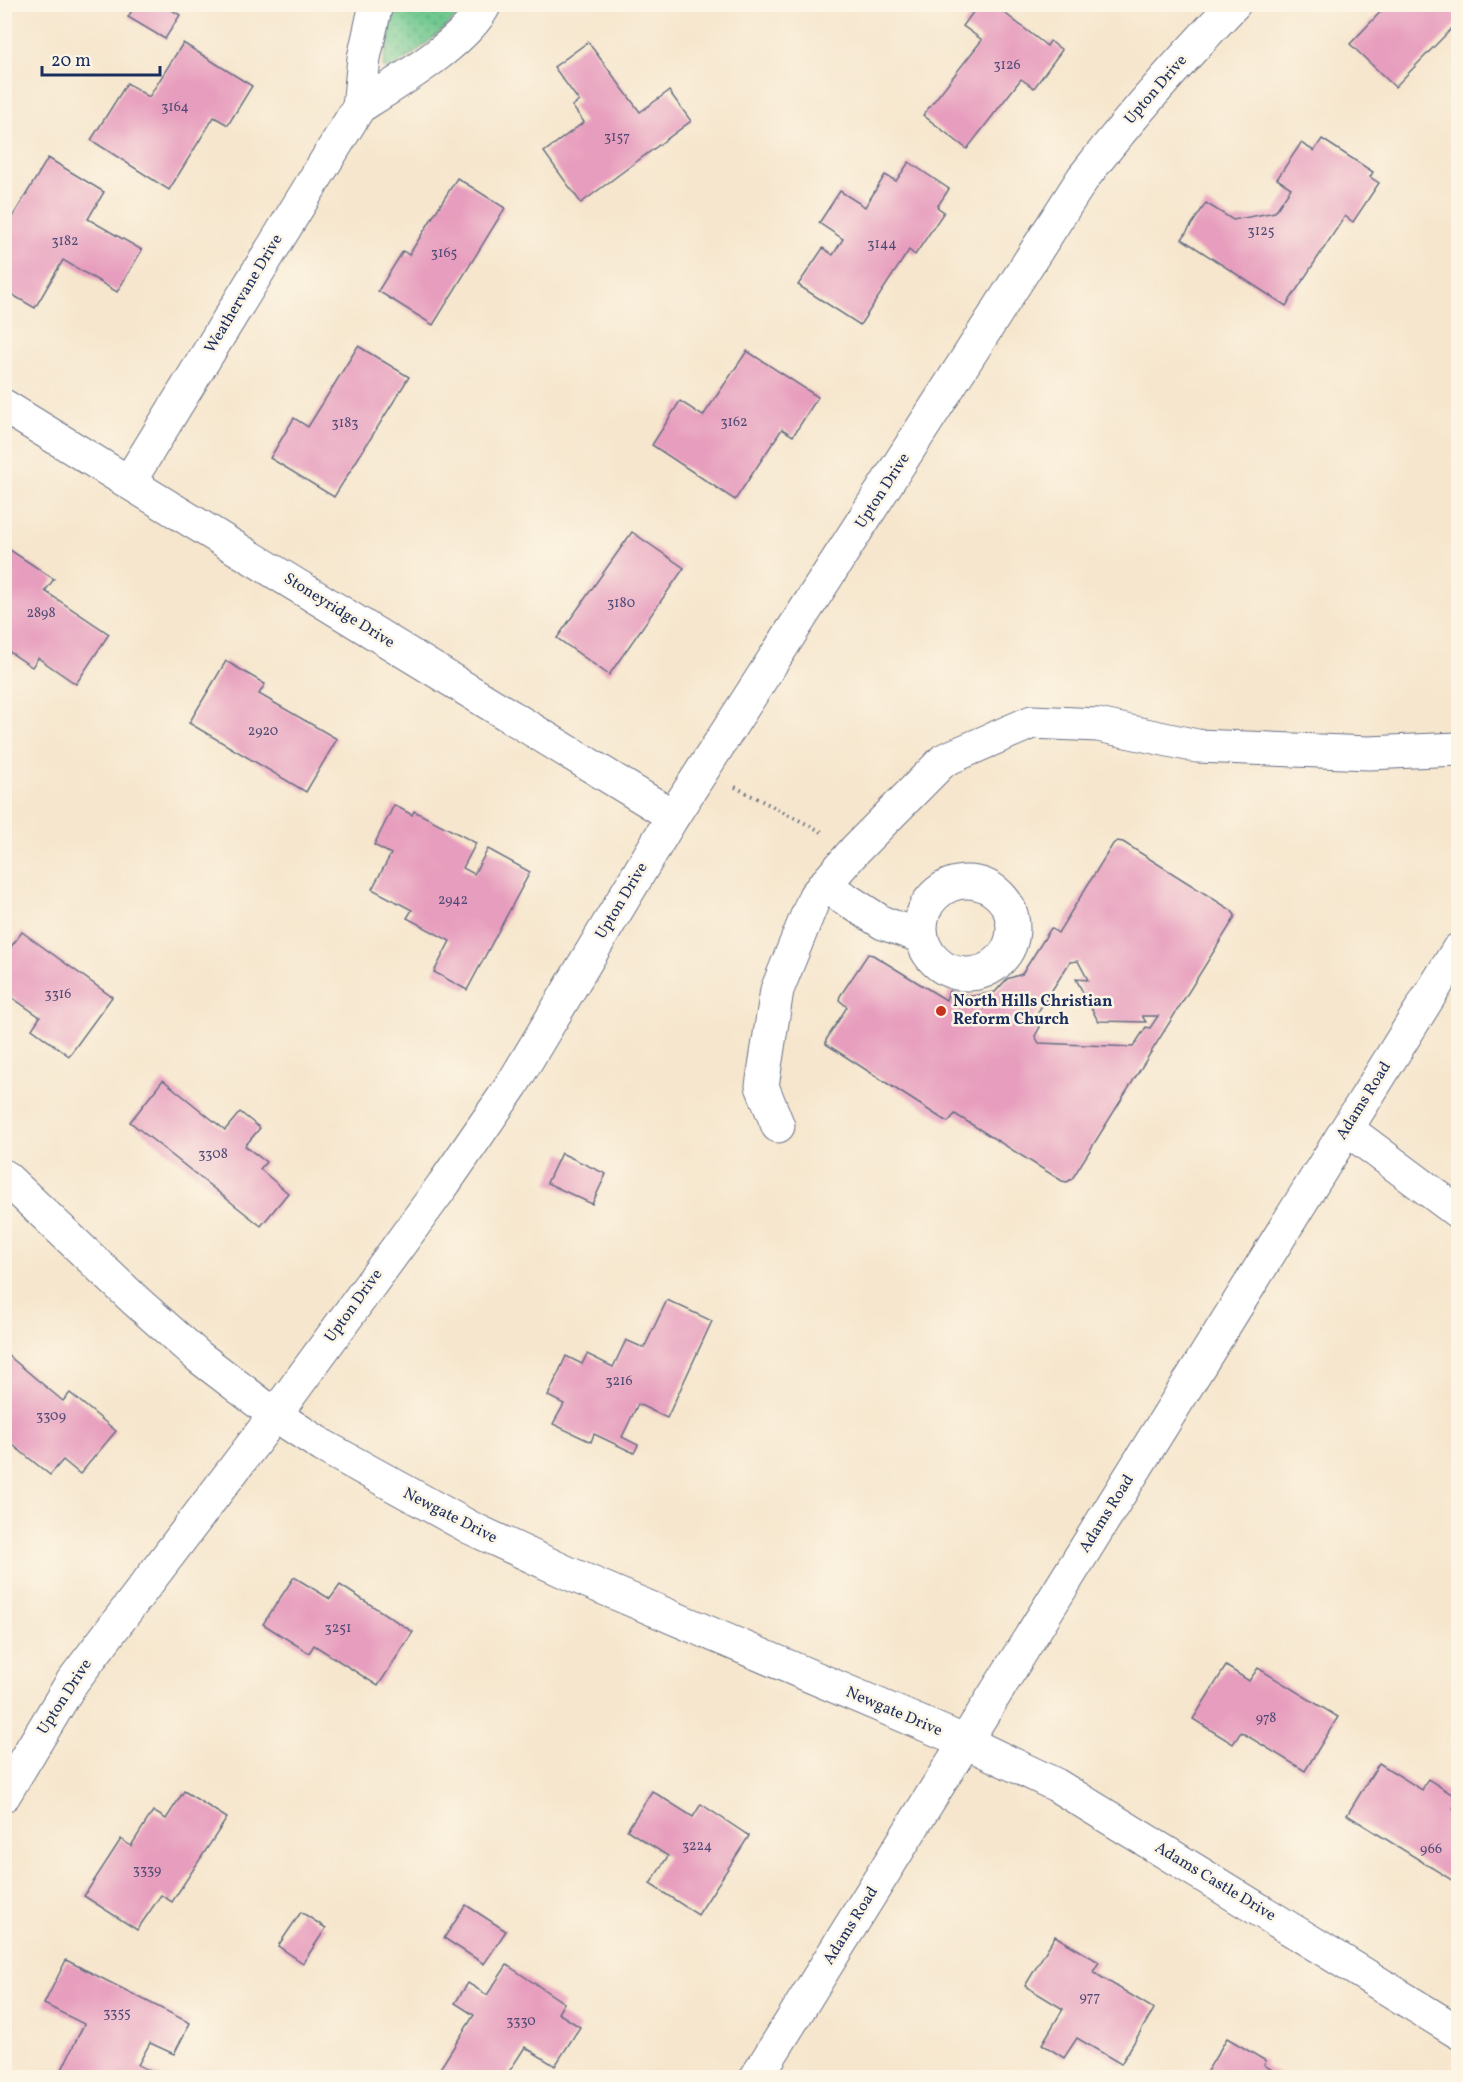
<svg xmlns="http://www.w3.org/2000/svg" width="1463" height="2082" viewBox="0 0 1463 2082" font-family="Vollkorn,serif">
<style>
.grass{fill:url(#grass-dots);stroke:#457c76;stroke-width:1.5}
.building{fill:#e79dbd;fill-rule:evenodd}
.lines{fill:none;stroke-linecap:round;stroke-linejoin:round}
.minor-casing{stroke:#686f85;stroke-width:35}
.path{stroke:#686f85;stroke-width:4;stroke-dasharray:1.5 4.5;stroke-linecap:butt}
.minor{stroke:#fff;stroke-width:33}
.poi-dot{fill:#c8321e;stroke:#fcf5e5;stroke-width:2}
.labels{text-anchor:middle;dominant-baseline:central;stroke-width:5;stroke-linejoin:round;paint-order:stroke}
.number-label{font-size:14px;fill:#4e4a76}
.street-label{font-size:16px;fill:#1b2f5e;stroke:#fcf5e5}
.poi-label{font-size:16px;font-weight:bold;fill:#1b2f5e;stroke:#fcf5e5;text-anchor:start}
</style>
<defs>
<pattern id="grass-dots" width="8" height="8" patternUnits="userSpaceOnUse" patternTransform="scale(1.5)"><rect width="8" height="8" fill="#6fc88f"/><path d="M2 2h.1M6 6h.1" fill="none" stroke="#5aa378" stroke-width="1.8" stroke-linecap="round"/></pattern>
</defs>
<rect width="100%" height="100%" fill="#fcf5e5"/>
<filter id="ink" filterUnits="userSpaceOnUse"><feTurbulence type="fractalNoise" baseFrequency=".0167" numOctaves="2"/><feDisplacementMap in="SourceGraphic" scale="12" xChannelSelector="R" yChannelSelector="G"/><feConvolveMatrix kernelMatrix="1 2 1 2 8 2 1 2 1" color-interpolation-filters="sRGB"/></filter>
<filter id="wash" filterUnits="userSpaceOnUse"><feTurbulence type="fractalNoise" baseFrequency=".008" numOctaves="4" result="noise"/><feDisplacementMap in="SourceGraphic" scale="24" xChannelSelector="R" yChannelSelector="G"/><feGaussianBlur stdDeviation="1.35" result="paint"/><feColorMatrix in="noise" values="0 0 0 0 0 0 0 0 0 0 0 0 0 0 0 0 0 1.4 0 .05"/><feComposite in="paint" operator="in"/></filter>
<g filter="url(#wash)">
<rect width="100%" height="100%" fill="#f6e6cd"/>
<!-- grass -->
<path class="grass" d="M395 5H465C457 21 407 61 389 69L383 68V65Z"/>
<g id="blocks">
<!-- building -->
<g class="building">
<polygon points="136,4 163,4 180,15 165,39 128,17"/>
<polygon points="979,4 993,4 1047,46 1050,41 1062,50 1034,88 1021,79 967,149 923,115 982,40 963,26"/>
<polygon points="1388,4 1458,4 1458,22 1395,87 1350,44"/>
<polygon points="588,42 640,112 669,91 691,121 581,203 544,152 584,122 572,106 579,101 554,67"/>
<polygon points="183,43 252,86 228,125 214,117 169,190 91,140 127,83 149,97"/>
<polygon points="1322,139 1373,172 1370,177 1379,183 1353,222 1345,216 1286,306 1182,239 1206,203 1233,220 1275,212 1291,188 1277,179 1301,143 1314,151"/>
<polygon points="48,158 104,192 88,219 142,250 117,292 63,260 35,308 4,290 4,231"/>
<polygon points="909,162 949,189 937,207 944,212 915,255 909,250 860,325 798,285 823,248 833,255 843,239 819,223 840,191 865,207 885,175 896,181"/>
<polygon points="457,178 505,208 433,325 378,291 403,251 409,255"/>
<polygon points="358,346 409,377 334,497 270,458 294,418 308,427"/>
<polygon points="747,351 818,397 793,436 782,429 735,500 652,445 680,401 703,416"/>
<polygon points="632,532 684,568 609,675 557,638"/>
<polygon points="4,546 54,579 45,591 109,634 76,684 38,658 32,667 4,648"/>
<polygon points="226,661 265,684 259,694 337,739 306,792 189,723"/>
<polygon points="394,805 412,815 414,811 476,843 463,868 474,874 488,849 530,872 467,990 434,972 450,941 407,918 412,910 372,889 391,854 374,845"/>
<path d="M1117 841 1123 842 1231 910 1235 915 1234 919 1072 1179 1067 1182 1062 1181 955 1114 948 1122 944 1120 826 1044V1040L847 1007 839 1000 840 996 868 954 873 955 946 1000 949 991 961 995 973 996 995 992 1007 979 1022 974 1051 928 1058 933 1113 844ZM1078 961 1088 980 1076 979 1098 1021 1146 1022 1142 1016H1158L1150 1028 1146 1027 1133 1047 1039 1043 1035 1036 1040 1027 1032 1021 1070 962Z"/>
<polygon points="22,932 112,997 69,1056 32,1029 40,1017 4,992 4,956"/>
<polygon points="163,1080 225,1130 240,1112 260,1128 245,1146 266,1162 260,1169 288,1193 261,1226 130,1122"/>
<polygon points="561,1153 606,1174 592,1204 547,1183"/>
<polygon points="667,1300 712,1321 667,1418 638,1404 622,1437 638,1445 634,1453 594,1434 591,1442 553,1424 564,1404 548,1396 566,1356 582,1364 587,1354 613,1367 626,1340 644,1348"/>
<polygon points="4,1352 63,1401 70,1393 116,1431 80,1474 63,1460 50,1475 4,1438"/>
<polygon points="294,1577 330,1599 340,1585 413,1632 378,1686 314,1645 309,1653 263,1624"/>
<polygon points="1226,1666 1249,1681 1258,1668 1338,1717 1305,1771 1241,1732 1233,1744 1193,1719"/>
<polygon points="1379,1763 1422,1790 1428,1779 1458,1798 1453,1809 1458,1812 1458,1884 1347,1815"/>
<polygon points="184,1791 227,1818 172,1902 161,1895 137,1930 84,1896 121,1839 131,1846 153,1811 166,1819"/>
<polygon points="652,1791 693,1817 701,1804 749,1836 698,1915 650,1884 668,1856 627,1830"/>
<polygon points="466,1905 506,1931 484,1964 444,1938"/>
<polygon points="301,1912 326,1928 303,1963 278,1946"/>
<polygon points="1055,1936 1099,1962 1093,1972 1154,2009 1121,2064 1077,2038 1064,2058 1042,2044 1063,2009 1025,1986"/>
<polygon points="66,1960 190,2023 174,2054 150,2043 138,2065 164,2078 58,2078 84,2024 44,2004"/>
<polygon points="507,1965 564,2003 558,2013 580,2027 555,2066 525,2047 505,2078 434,2078 474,2015 455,2003 468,1983 487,1995"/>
<polygon points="1227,2038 1266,2061 1264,2065 1285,2078 1203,2078"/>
</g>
</g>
</g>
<g filter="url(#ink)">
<use href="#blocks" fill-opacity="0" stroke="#686f85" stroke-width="1.5"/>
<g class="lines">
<defs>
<g id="minor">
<path d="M359 107C394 85 467 42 485 4"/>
<polyline points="4,406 673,816"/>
<polyline points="129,482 359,107 364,58 376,4"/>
<circle cx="967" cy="928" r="46"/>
<polyline points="824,885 883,923 922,937"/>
<polyline points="778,1126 762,1086 777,990 815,896 856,849 944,760 1032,722 1098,725 1197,746 1369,753 1458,749"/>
<polyline points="1347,1129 1458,1212"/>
<polyline points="4,1176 136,1301 199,1357 275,1415 323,1446 471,1528 568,1573 966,1742 1056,1785 1458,2032"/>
<path d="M4 1795 72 1682 275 1415 443 1185 512 1085 673 816 1083 178C1130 117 1181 60 1234 4"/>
<polyline points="756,2078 1458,950"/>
</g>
</defs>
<!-- minor casing -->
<use href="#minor" class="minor-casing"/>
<!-- path -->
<polyline class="path" points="735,787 822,832"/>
<!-- minor -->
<use href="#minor" class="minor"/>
</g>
</g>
<!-- markers -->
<circle class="poi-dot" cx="941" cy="1011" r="6"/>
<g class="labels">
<!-- number labels -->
<g class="number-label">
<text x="1007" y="65">3126</text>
<text x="175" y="107">3164</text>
<text x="617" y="137">3157</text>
<text x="1261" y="231">3125</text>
<text x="65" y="241">3182</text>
<text x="882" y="244">3144</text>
<text x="444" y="253">3165</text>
<text x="734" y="422">3162</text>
<text x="345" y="423">3183</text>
<text x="621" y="603">3180</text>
<text x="41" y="613">2898</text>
<text x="263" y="731">2920</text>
<text x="453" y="900">2942</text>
<text x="58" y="994">3316</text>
<text x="213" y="1154">3308</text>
<text x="619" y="1381">3216</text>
<text x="51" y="1416">3309</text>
<text x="338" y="1628">3251</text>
<text x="1266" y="1718">978</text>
<text x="697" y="1846">3224</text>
<text x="1431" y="1849">966</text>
<text x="147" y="1870">3339</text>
<text x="1090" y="1997">977</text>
<text x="117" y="2013">3355</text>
<text x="521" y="2021">3330</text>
</g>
<!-- street labels -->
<g class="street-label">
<text transform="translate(1156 90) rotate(-49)">Upton Drive</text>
<text transform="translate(244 294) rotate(-59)">Weathervane Drive</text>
<text transform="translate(883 491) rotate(-57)">Upton Drive</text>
<text transform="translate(339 611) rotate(32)">Stoneyridge Drive</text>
<text transform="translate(622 901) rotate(-59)">Upton Drive</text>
<text transform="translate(1364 1101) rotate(-58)">Adams Road</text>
<text transform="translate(354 1306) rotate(-54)">Upton Drive</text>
<text transform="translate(1107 1514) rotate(-58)">Adams Road</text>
<text transform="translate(450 1516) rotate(27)">Newgate Drive</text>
<text transform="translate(65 1697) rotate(-57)">Upton Drive</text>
<text transform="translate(894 1712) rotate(23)">Newgate Drive</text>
<text transform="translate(1215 1882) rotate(31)">Adams Castle Drive</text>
<text transform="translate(851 1926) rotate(-58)">Adams Road</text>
</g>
<!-- poi labels -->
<g class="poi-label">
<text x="953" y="1002">North Hills Christian<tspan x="953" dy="18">Reform Church</tspan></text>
</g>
</g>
<!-- margin -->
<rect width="1463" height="2082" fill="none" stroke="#fcf5e5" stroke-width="24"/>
<!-- scale -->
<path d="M42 66v9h118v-9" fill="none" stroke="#1b2f5e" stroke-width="3"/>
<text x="51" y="66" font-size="18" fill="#1b2f5e" stroke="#fcf5e5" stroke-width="4.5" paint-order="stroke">20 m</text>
</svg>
